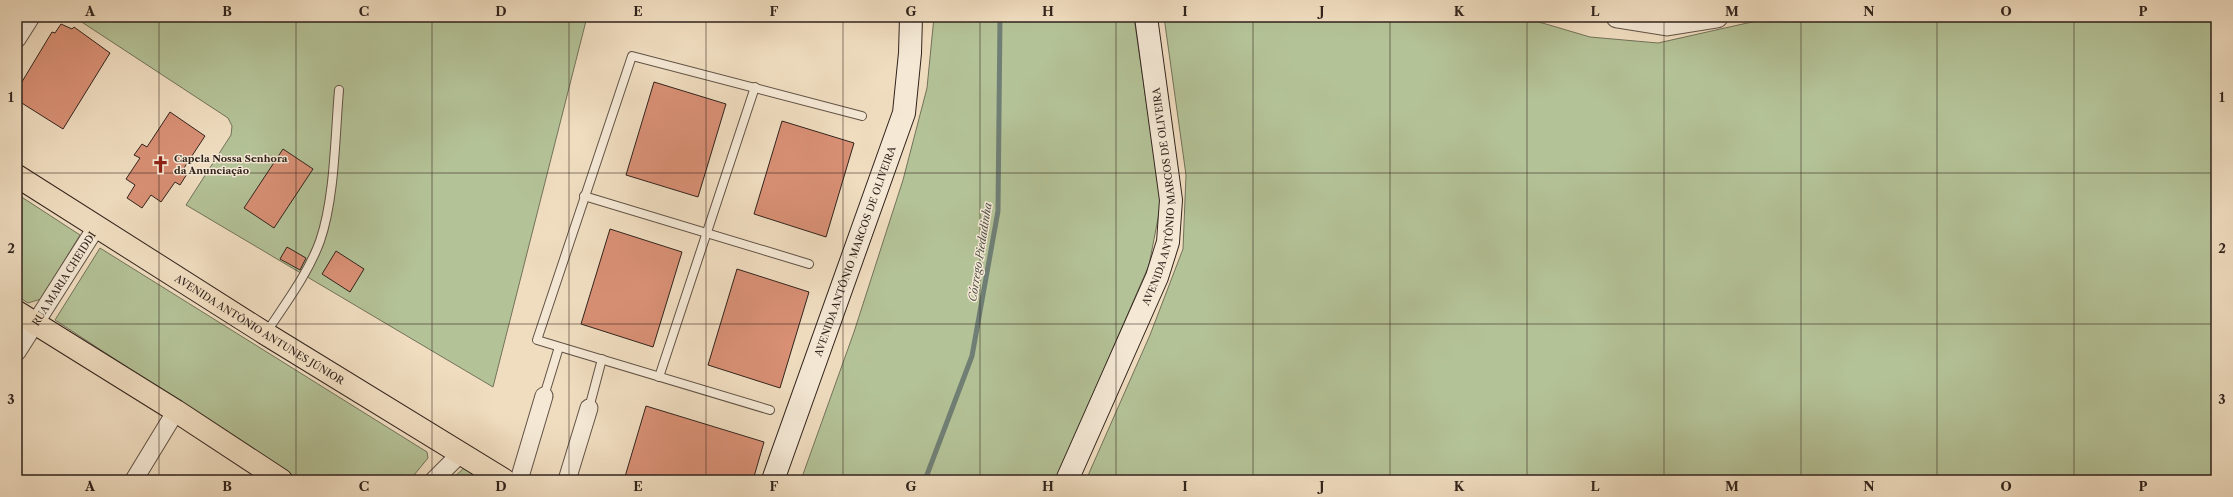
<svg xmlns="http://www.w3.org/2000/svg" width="2233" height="497" viewBox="0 0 2233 497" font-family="'Libre Caslon Text',serif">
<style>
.green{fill:#b4c297;stroke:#72725a}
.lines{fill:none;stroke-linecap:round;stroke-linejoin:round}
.stream{stroke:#707f75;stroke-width:5}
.building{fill:#d99075;stroke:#31231c}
.service-casing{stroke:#615245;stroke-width:10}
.minor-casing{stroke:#615245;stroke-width:19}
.tertiary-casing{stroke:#615245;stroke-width:23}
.secondary-casing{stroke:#31231c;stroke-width:24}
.primary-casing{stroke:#31231c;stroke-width:24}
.service{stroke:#f5e9d6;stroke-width:8}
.minor{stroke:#f5e9d6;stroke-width:17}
.tertiary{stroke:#f5e9d6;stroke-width:21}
.secondary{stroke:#f5e9d6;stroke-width:22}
.primary{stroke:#f0ddc0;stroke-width:22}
.grid{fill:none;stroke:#31231c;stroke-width:1;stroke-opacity:0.55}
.labels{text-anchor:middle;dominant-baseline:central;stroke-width:3;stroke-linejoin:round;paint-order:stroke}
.poi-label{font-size:10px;font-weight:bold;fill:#31231c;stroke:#f5e9d6;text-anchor:start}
.street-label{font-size:10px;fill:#31231c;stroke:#f5e9d6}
.water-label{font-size:11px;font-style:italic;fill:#505149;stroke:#f5e9d6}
.neatline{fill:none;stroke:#31231c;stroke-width:1.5}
.grid-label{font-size:13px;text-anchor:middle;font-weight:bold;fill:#31231c}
</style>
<rect width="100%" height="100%" fill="#f0ddc0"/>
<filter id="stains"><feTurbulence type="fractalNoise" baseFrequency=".005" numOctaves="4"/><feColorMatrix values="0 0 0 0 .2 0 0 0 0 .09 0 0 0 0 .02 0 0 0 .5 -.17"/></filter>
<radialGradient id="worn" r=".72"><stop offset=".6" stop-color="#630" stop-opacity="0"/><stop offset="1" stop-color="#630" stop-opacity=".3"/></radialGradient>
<!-- green -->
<g class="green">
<polygon points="74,17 587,17 493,387 186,205 231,135 232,126 228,118"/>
<polygon points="934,17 1134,17 1161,203 1149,265 1056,480 801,480 854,332 903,180 927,88"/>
<polygon points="1164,17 1522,17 1590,37 1658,43 1774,17 2216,17 2216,480 1086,480 1150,335 1183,249 1186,175"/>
<polygon points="17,194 80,235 41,299 28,303 17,296"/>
<polygon points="100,248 427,452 428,458 410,480 300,480 55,320"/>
<polygon points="466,466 487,480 451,480"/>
</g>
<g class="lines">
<!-- stream -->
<polyline class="stream" points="925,480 972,356 998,211 1000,17"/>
</g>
<!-- building -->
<g class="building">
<polygon points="61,24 72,29 74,27 110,53 63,129 17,100 17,90 52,32 55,33"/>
<polygon points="654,82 726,104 698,197 626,175"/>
<polygon points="170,112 205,136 182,171 187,174 180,185 175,182 161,202 151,195 142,208 127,198 135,185 126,179 140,158 134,155 142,144 147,147"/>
<polygon points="782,121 854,143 826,237 754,214"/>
<polygon points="283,149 313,169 274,228 244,208"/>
<polygon points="610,229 682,252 653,347 581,324"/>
<polygon points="287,247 306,258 300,270 280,259"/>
<polygon points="336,251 364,269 350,292 322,274"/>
<polygon points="737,269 809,292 780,388 708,365"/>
<polygon points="646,406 764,442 753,480 624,480"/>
</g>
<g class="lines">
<defs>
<g id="service">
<polyline points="584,196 809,264"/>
<path d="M266 333C285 304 308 274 320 241 335 198 335 135 339 90"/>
<polyline points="659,377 755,87"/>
<polyline points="544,396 559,347"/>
<polyline points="589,408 602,359"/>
<polyline points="770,410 537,340 632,56 862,116"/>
</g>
<g id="minor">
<polyline points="17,39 31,17"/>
<path id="s1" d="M17 352 97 226"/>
<polyline points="134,480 176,411"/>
<polyline points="434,480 461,453"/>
<polyline points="519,480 544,396"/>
<polyline points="567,480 589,408"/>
</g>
<polyline id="tertiary" points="1617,17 1667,25 1717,17"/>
<g id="secondary">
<path id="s2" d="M773 480 904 113 910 53 911 17"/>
<path id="s3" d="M1067 480 1157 277 1168 242 1171 200 1146 17"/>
</g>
<g id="primary">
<path id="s4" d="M17 176 266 334 504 480"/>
<polyline points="17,312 176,411 281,480"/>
</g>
</defs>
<!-- service casing -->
<use href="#service" class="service-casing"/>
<!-- minor casing -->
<use href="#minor" class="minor-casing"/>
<!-- tertiary casing -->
<use href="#tertiary" class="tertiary-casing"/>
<!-- secondary casing -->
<use href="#secondary" class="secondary-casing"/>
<!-- primary casing -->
<use href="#primary" class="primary-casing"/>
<!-- service -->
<use href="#service" class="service"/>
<!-- minor -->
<use href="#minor" class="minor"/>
<!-- tertiary -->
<use href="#tertiary" class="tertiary"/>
<!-- secondary -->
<use href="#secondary" class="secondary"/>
<!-- primary -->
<use href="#primary" class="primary"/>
</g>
<!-- grid -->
<path class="grid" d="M159 17V480M296 17V480M432 17V480M569 17V480M706 17V480M843 17V480M980 17V480M1116 17V480M1253 17V480M1390 17V480M1527 17V480M1664 17V480M1801 17V480M1937 17V480M2074 17V480M17 173H2216M17 324H2216"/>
<!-- icons -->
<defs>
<symbol id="church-bare" viewBox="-9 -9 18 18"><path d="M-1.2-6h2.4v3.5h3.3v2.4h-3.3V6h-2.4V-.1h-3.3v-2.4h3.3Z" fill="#8f2418" stroke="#f5e9d6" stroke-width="2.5" paint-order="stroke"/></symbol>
</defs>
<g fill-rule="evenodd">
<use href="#church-bare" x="148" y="152" width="25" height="25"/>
</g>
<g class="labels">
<!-- poi labels -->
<g class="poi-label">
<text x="174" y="158">Capela Nossa Senhora<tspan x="174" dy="12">da Anunciação</tspan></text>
</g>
<!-- street labels -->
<g class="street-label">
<text stroke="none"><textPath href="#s3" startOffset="303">AVENIDA ANTÔNIO MARCOS DE OLIVEIRA</textPath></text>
<text stroke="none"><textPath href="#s2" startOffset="243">AVENIDA ANTÔNIO MARCOS DE OLIVEIRA</textPath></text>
<text stroke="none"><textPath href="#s1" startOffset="87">RUA MARIA CHEIDDI</textPath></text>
<text stroke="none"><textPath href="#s4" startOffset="287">AVENIDA ANTÔNIO ANTUNES JÚNIOR</textPath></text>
</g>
<!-- water labels -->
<g class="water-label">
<text transform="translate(980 252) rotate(-81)">Córrego Piedadinha</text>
</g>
</g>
<!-- margin -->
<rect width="2233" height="497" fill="none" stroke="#f0ddc0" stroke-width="44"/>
<rect x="22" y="22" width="2189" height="453" class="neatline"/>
<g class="grid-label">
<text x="90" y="16">A</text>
<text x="227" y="16">B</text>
<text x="364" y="16">C</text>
<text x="501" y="16">D</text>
<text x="638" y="16">E</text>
<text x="774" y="16">F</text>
<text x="911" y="16">G</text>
<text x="1048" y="16">H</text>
<text x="1185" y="16">I</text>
<text x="1322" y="16">J</text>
<text x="1459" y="16">K</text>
<text x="1595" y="16">L</text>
<text x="1732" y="16">M</text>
<text x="1869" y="16">N</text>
<text x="2006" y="16">O</text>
<text x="2143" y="16">P</text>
<text x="11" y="102">1</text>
<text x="2222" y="102">1</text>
<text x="11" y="253">2</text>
<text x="2222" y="253">2</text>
<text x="11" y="404">3</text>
<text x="2222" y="404">3</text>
<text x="90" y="491">A</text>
<text x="227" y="491">B</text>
<text x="364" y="491">C</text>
<text x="501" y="491">D</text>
<text x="638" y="491">E</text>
<text x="774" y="491">F</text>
<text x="911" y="491">G</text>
<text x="1048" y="491">H</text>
<text x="1185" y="491">I</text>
<text x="1322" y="491">J</text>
<text x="1459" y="491">K</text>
<text x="1595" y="491">L</text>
<text x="1732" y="491">M</text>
<text x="1869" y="491">N</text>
<text x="2006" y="491">O</text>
<text x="2143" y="491">P</text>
</g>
<rect width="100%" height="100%" filter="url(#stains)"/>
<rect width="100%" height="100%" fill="url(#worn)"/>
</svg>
